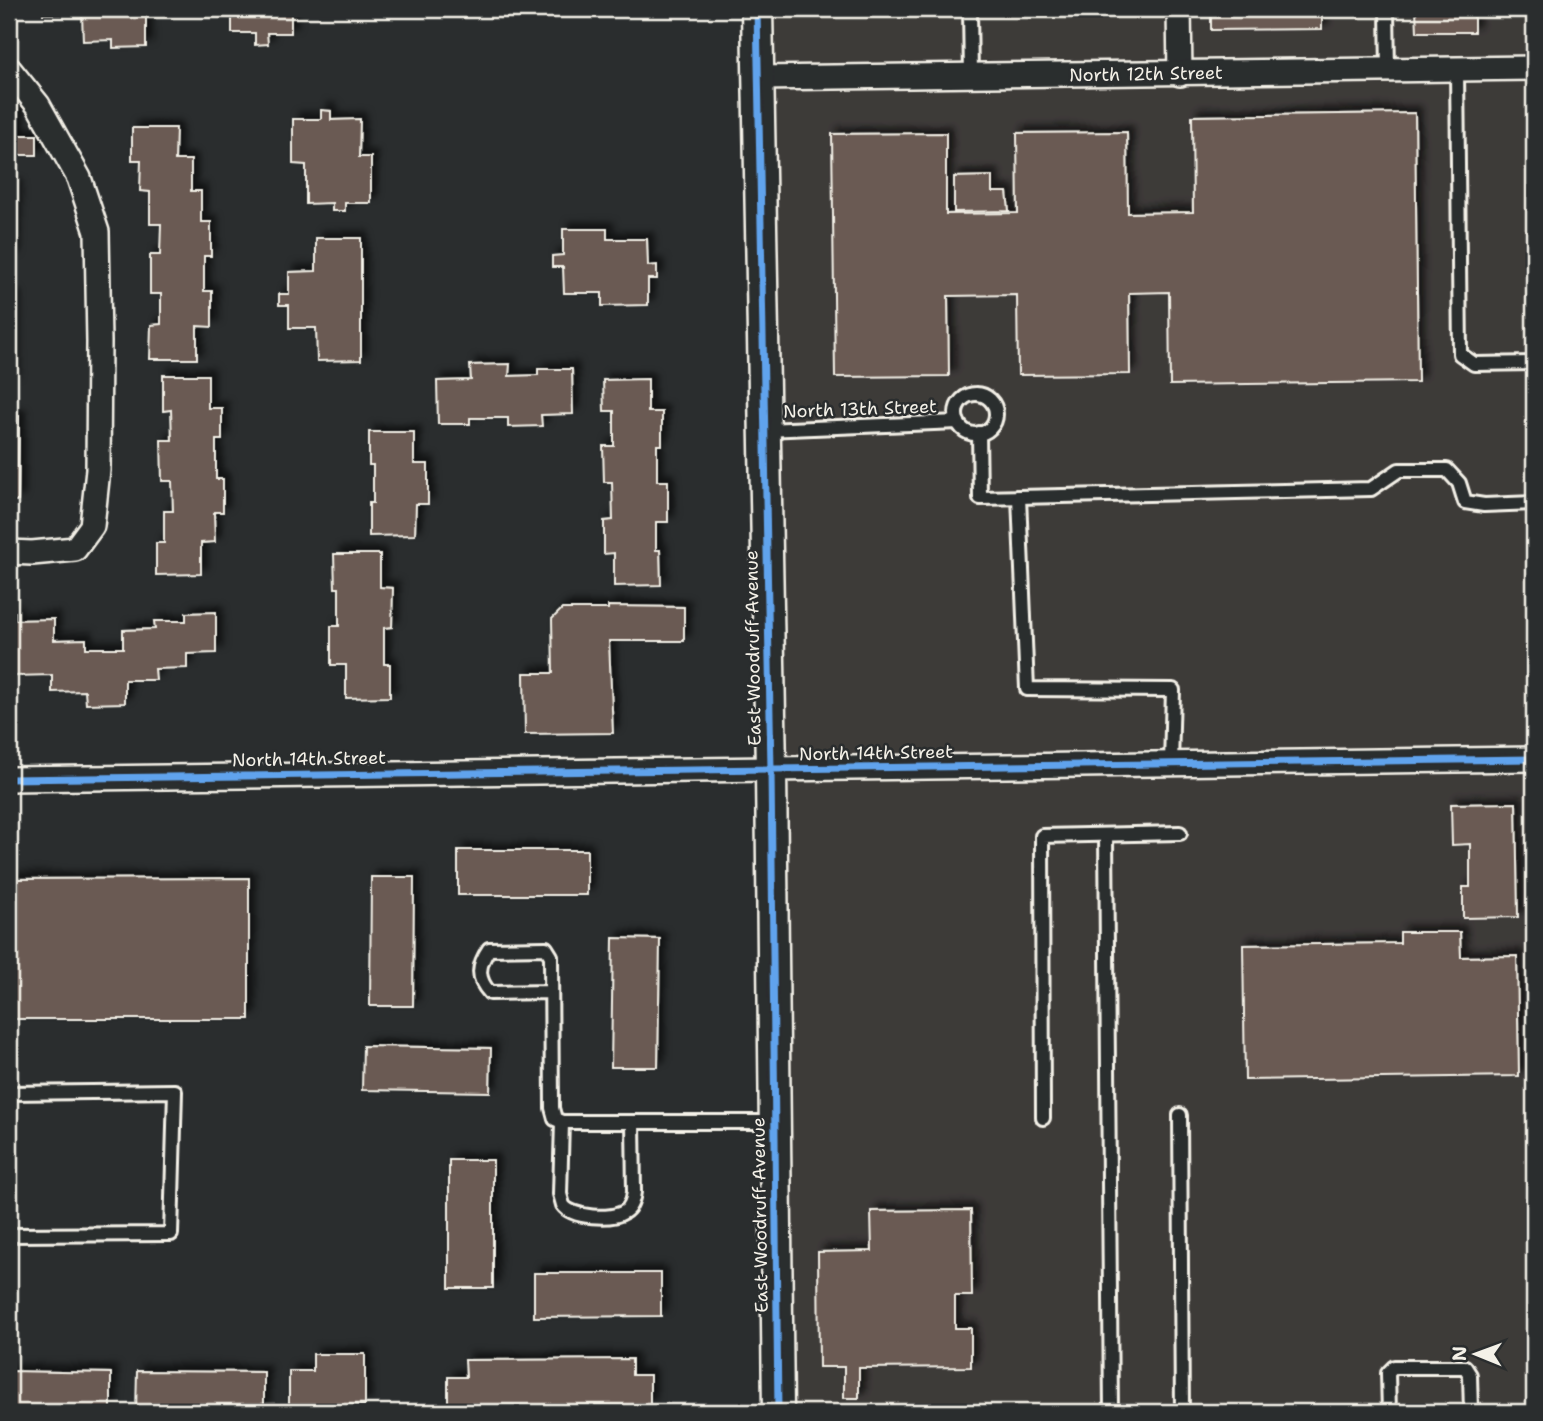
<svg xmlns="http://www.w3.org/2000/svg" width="1543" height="1421" viewBox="0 0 1543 1421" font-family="'Shantell Sans',sans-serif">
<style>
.built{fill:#3d3a39}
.building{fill:#6a5a52;stroke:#f4f1e8;stroke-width:2;filter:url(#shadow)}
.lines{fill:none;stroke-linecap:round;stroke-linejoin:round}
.service-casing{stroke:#f4f1e8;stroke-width:18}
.minor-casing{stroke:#f4f1e8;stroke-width:28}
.tertiary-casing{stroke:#f4f1e8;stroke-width:35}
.service{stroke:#2a2d2e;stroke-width:12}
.minor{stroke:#2a2d2e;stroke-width:23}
.tertiary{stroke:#2a2d2e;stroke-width:30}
.cycleway-casing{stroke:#2a2d2e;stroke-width:11}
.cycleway{stroke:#60a3ed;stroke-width:7}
.labels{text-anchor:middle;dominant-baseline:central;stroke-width:5;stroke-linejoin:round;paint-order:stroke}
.street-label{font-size:18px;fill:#f4f1e8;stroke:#2a2d2e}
</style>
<defs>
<filter id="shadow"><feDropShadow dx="6" dy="-6" stdDeviation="3.5" flood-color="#0009"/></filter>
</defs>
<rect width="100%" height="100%" fill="#2a2d2e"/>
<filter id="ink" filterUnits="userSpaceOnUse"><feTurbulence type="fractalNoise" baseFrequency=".0143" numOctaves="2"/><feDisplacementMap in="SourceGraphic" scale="14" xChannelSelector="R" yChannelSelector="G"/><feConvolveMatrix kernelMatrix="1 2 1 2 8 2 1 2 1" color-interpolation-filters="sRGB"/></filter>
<g filter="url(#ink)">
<!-- built -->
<polygon class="built" points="744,9 1534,9 1534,1412 764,1412"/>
<!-- building -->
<g class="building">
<polygon points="43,9 146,9 146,47 113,48 113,40 83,41 82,14 43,14"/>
<polygon points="232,9 291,9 291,33 267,33 268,44 255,45 255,33 232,33"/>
<polygon points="1211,9 1322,9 1322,29 1211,30"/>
<polygon points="1416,9 1474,9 1474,32 1417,32"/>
<polygon points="9,110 17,110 17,135 37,135 37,155 9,155"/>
<polygon points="321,110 331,111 331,120 360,119 359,157 371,157 371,203 345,203 345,211 332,211 332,203 306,204 306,165 293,164 293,119 321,119"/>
<polygon points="1415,113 1418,382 1170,385 1169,292 1129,293 1130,374 1018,375 1017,295 948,296 949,376 835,377 832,134 946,133 946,214 1018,213 1017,133 1127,132 1128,213 1193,212 1192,116"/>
<polygon points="132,128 176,128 175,160 191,160 191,191 201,191 201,222 211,222 211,256 204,256 204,291 212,291 212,327 197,326 197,359 150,359 151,325 161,324 161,294 150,294 150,255 160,255 161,224 150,224 150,192 140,191 141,160 132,160"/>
<polygon points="992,176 992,192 1007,192 1009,211 954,212 954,177"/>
<polygon points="9,186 15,186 14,258 9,258"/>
<polygon points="563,229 607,229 607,239 647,239 648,266 657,265 657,279 648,279 648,305 602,306 602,293 564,293 563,267 552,267 552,256 563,255"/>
<polygon points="316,238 361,238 361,360 317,361 316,328 289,328 289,305 279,305 279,294 289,294 289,272 316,271"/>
<polygon points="9,297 14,297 13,380 9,379"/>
<polygon points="510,364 509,376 538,375 538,369 572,369 573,414 541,415 542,426 508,427 508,418 470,418 470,424 438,424 437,381 471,380 470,365"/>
<polygon points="163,375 208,375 208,408 222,408 222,440 216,440 216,479 223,479 223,512 214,512 215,542 201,543 201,574 156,575 156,543 164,543 164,511 173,511 172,481 162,481 161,440 172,440 171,410 163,411"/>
<polygon points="648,379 648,412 662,412 662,445 657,445 657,481 668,481 668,522 656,522 656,550 660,550 661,585 614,586 614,553 604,554 604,521 613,520 612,482 604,482 603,446 614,446 614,411 604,411 603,380"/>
<polygon points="9,416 19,416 18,501 9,501"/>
<polygon points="369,432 414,432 414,464 428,464 428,504 416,504 415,535 369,536 369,503 373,503 373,465 369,465"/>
<polygon points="334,554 380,554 380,587 393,588 392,627 384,628 384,664 390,664 390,697 346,698 346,665 331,665 331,626 339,626 339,588 335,588"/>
<polygon points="608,606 684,607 684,641 609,641 613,733 525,734 524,673 553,673 552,619 562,609 608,609"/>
<polygon points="9,612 15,612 15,620 54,619 54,640 86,639 86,648 123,648 123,630 155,629 154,621 186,621 186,613 216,612 216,653 187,654 187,668 155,669 156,680 125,680 125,703 86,704 85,691 52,692 52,675 13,676 12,659 9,659"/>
<polygon points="1516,803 1518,917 1463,918 1463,887 1470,887 1470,844 1452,845 1451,804"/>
<rect x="458" y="850" width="129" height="45"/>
<polygon points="371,877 414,877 413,1006 370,1006"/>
<polygon points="249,878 249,1019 9,1019 9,879"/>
<polygon points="1400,932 1460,932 1461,957 1517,956 1519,1076 1245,1080 1243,945 1400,943"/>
<polygon points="613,938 660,939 658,1067 611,1067"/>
<polygon points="363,1046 491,1048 490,1092 362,1090"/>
<rect x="449" y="1160" width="44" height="128"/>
<polygon points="971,1210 972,1296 955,1296 955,1328 971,1328 971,1367 859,1368 859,1398 844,1398 844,1367 819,1367 818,1252 872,1251 871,1211"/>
<polygon points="534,1273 661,1273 661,1316 534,1317"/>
<polygon points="313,1354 365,1354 365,1405 289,1405 289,1371 313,1371"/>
<polygon points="632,1359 632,1375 650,1375 650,1405 448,1406 448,1377 466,1377 465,1360"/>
<polygon points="9,1371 111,1373 111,1412 9,1412"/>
<polygon points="137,1371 264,1372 264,1412 136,1412"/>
</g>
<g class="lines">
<defs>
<g id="service">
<polyline points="970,9 971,76"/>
<polyline points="1387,9 1388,71"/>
<polyline points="1457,70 1460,354 1474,364 1534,363"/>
<circle cx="976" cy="414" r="20"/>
<polyline points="765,430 958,422"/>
<polyline points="979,433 980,498 1371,489 1399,470 1447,470 1459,483 1465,502 1484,505 1534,503"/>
<polyline points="1019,497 1027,689 1173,690 1171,764"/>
<polyline points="1106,835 1111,1412"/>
<path d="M551 992 490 993C476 978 478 965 489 949L546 948 551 956 552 1108 555 1119 562 1122H775"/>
<polyline points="9,1093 175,1091 171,1234 9,1235"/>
<polyline points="1180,1115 1182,1412"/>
<polyline points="1043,1118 1042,836 1180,833"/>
<path d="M562 1122 560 1194C560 1194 563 1205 563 1205 572 1218 612 1220 624 1212 631 1208 633 1200 634 1192L633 1122"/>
<polyline points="1389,1412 1388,1373 1394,1367 1465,1367 1470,1375 1471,1412"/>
</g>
<g id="minor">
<polyline points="1179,9 1180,74"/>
<polyline points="9,69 38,105 79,178 97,232 99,342 98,470 92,526 75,549 32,553 9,552"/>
<polyline points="758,78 1534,68"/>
<polyline points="9,779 1534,759"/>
</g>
<polyline id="tertiary" points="757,9 771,770 778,1412"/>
</defs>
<!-- service casing -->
<use href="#service" class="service-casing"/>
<!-- minor casing -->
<use href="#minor" class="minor-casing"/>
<!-- tertiary casing -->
<use href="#tertiary" class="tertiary-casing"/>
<!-- service -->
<use href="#service" class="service"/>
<!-- minor -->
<use href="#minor" class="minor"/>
<!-- tertiary -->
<use href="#tertiary" class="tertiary"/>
<defs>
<g id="cycleway">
<polyline points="757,9 771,770 778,1412"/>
<polyline points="9,779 1534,759"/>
</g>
</defs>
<!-- cycleway casing -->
<use href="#cycleway" class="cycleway-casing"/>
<!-- cycleway -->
<use href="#cycleway" class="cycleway"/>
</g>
</g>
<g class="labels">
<!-- street labels -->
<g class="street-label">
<text transform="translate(1146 74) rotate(-1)">North 12th Street</text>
<text transform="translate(860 409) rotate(-2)">North 13th Street</text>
<text transform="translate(753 648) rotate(-91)">East Woodruff Avenue</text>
<text transform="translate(876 753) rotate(-1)">North 14th Street</text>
<text transform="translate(309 759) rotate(-1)">North 14th Street</text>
<text transform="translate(760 1215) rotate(-91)">East Woodruff Avenue</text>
</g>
</g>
<!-- margin -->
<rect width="1543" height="1421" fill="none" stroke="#2a2d2e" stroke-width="35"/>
<rect x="18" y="18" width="1508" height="1386" fill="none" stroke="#f4f1e8" stroke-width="2.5" filter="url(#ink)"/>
<!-- north arrow -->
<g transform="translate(1476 1354) rotate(271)" stroke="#2a2d2e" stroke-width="5" paint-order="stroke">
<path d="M0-5L12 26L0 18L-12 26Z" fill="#f4f1e8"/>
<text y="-10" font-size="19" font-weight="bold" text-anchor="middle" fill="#f4f1e8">N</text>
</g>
</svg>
